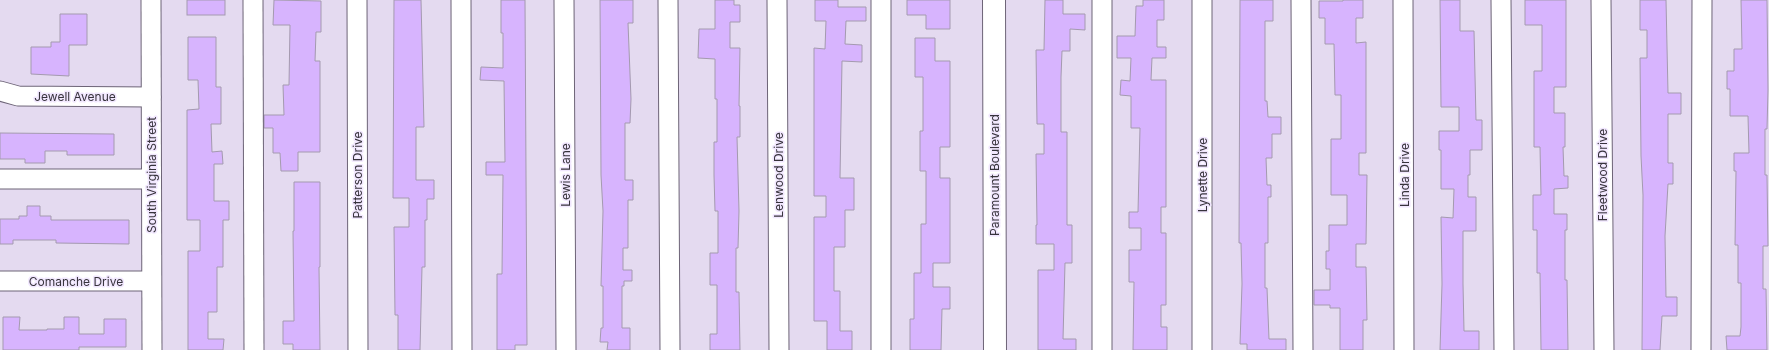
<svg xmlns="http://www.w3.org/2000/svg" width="1769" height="350" viewBox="0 0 1769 350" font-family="Inter,sans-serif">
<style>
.building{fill:#d7b4fe;stroke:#a49aaf}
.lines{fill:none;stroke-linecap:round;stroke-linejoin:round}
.minor-casing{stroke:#6d6477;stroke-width:21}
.major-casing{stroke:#6d6477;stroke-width:24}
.minor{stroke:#fff;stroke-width:19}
.major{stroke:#fff;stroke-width:22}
.labels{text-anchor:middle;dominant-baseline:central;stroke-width:3;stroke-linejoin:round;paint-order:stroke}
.street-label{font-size:12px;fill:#37333c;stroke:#f1e7fe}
</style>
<rect width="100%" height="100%" fill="#e4daf0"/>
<!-- building -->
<g class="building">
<rect x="187" y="0" width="38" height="15"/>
<polygon points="274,0 321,1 321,32 316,32 315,61 320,61 320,152 298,152 298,171 281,171 280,153 273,153 273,128 264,128 264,115 284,115 283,85 289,85 290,25 273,25"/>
<polygon points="394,0 421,0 424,127 416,127 416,180 434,180 434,199 427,199 427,220 425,220 425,267 422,267 420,350 398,350 398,315 395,315 394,227 409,227 409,198 393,198"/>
<polygon points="501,0 525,0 527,345 515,345 515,350 497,350 497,274 502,274 503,175 486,175 486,162 505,162 504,81 480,80 481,67 503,68 503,33 501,33"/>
<polygon points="600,0 633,0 633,23 628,23 631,99 630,123 625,123 625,180 633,180 633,200 628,200 628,248 623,248 623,270 632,270 632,281 624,281 624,286 622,286 622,328 630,328 630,350 607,350 608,342 600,342 601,328 603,328 603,286 601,286 603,211 601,175"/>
<polygon points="715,0 734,0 734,5 740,5 740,22 730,22 730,48 740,48 739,106 740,106 740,137 737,137 739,211 738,248 736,248 736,292 739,292 740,350 710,350 710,334 717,334 717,285 710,285 710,253 718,253 718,211 715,211 714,175 714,142 717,142 717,99 715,99 715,59 698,58 699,29 715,29"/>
<polygon points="815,0 838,0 838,7 866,7 866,21 846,21 845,44 862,45 862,62 842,61 840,178 854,178 854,210 845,210 845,247 834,247 834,291 840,291 840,331 852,331 852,350 827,350 827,321 814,321 814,217 826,217 826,196 814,196 814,48 825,49 826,21 815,21"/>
<polygon points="907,0 950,0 950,29 926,29 926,15 907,15"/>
<polygon points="1045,0 1063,0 1063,14 1085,14 1085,30 1070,29 1070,51 1062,51 1061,77 1061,132 1067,132 1067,225 1072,225 1072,263 1065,263 1063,339 1076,339 1076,350 1038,350 1038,270 1054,270 1054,244 1036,244 1036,225 1037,225 1036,154 1044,154 1044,124 1037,124 1036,50 1044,50"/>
<polygon points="1143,0 1164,0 1164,20 1157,20 1157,47 1166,47 1166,58 1152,58 1151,80 1166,80 1166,207 1161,207 1161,233 1166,233 1166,305 1161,305 1161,327 1167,327 1167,350 1133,350 1134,282 1129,282 1129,250 1141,250 1141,228 1129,228 1129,212 1138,212 1140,128 1131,128 1131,96 1120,95 1121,80 1130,81 1131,58 1117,58 1117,36 1135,36 1136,6 1143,6"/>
<polygon points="1240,0 1273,0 1273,21 1265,21 1265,101 1267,101 1268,117 1281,117 1281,134 1272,134 1272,158 1266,158 1267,185 1271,185 1271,197 1268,197 1268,243 1265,243 1265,288 1267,288 1269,339 1286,339 1286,350 1247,350 1247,344 1240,344 1242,284 1241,243 1239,243"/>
<polygon points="1343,0 1363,0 1363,18 1356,18 1356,43 1366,42 1366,153 1359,153 1359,175 1367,175 1366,244 1356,244 1356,267 1366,267 1367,320 1363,320 1363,350 1340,350 1340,308 1330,308 1330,305 1314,305 1314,290 1330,290 1330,269 1326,269 1326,251 1329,251 1329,225 1347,225 1347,195 1331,195 1331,139 1341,139 1341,95 1335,95 1334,44 1325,44 1325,18 1319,18 1319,1 1343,1"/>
<polygon points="1440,0 1460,0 1460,31 1474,31 1476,120 1482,120 1482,150 1470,150 1470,175 1468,175 1468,197 1476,197 1476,231 1463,231 1463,284 1464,331 1479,331 1479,350 1440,350 1442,284 1441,217 1453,218 1454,189 1441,189 1441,150 1439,150 1439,131 1459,131 1459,107 1441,107"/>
<polygon points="1525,0 1566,0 1566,87 1554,87 1554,113 1565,113 1565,147 1563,147 1564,176 1568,176 1568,188 1554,189 1554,214 1567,214 1567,230 1565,230 1565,280 1567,280 1568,350 1541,350 1540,273 1537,273 1537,230 1533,230 1533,195 1541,195 1540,147 1534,147 1534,71 1542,71 1542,25 1525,25"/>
<polygon points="1640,0 1666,0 1668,93 1681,93 1681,114 1668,114 1668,163 1673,163 1673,184 1668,184 1665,236 1666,297 1677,297 1677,316 1662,316 1660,350 1642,350 1643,195 1641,156 1640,58 1647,58 1647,30 1640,30"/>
<polygon points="1741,0 1767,0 1768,90 1767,129 1765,129 1765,175 1767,175 1768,246 1763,246 1763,289 1766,289 1767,350 1727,350 1726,336 1740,336 1741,327 1741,283 1738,283 1738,245 1735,245 1736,171 1734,171 1734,153 1749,153 1748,116 1730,116 1730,89 1727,89 1727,71 1734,71 1734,49 1742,49"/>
<polygon points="60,14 87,14 87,45 69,45 69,76 31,74 31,47 51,47 51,42 60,42"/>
<polygon points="188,37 216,37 216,87 221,87 221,124 211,124 212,152 222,151 223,164 214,164 214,201 229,201 229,220 223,220 223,267 217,267 217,312 208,312 208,339 224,339 223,350 188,350 188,251 200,251 200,220 187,220 187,110 199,109 198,80 188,80"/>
<polygon points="915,38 935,38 935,61 950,61 950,147 940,147 940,178 950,178 950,263 933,263 933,287 950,287 950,309 942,309 941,350 910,350 910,319 914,319 914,273 921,273 921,224 926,224 926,171 920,171 920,131 923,131 923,77 915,77"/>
<polygon points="0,133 114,134 114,155 67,155 67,151 45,151 45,163 25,163 25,159 0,159"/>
<polygon points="294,182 320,182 320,267 319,267 320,350 293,350 293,344 283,344 283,321 294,321 293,231 294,231"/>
<polygon points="27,206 40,206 40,216 51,216 51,220 129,220 129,244 56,243 56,240 13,240 13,244 0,244 0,219 19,219 19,216 27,216"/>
<polygon points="3,317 20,317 19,330 47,330 47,329 64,329 64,317 79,317 79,334 104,334 104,319 126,319 126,347 79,347 79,350 3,350"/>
</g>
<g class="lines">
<defs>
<g id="minor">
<polyline points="151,0 152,350"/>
<polyline points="253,0 254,350"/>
<polyline points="357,0 358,350"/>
<polyline points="461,0 462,350"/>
<polyline points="564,0 566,350"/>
<polyline points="668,0 670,350"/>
<polyline points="777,0 779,350"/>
<polyline points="881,0 881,350"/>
<polyline points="1102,0 1102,350"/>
<polyline points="1202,0 1202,350"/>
<polyline points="1301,0 1303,350"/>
<polyline points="1403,0 1404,350"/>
<polyline points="1501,0 1504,350"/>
<polyline points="1601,0 1604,350"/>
<polyline points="0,91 18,96 151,97"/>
<polyline points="0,179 151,179"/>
<polyline points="0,281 151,281"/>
<polyline points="1701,350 1702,0"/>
</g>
<polyline id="major" points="994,0 995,350"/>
</defs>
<!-- minor casing -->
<use href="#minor" class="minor-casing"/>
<!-- major casing -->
<use href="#major" class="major-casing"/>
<!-- minor -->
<use href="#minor" class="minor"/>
<!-- major -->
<use href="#major" class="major"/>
</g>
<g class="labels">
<!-- street labels -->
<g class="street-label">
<text x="75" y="96">Jewell Avenue</text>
<text transform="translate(151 175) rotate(-90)">South Virginia Street</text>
<text transform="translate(357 175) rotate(-90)">Patterson Drive</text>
<text transform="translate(565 175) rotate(-90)">Lewis Lane</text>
<text transform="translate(778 175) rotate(-90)">Lenwood Drive</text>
<text transform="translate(994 175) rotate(-90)">Paramount Boulevard</text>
<text transform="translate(1202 175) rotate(-90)">Lynette Drive</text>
<text transform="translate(1404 175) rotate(-90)">Linda Drive</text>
<text transform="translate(1602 175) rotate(-90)">Fleetwood Drive</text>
<text x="76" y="281">Comanche Drive</text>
</g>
</g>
</svg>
